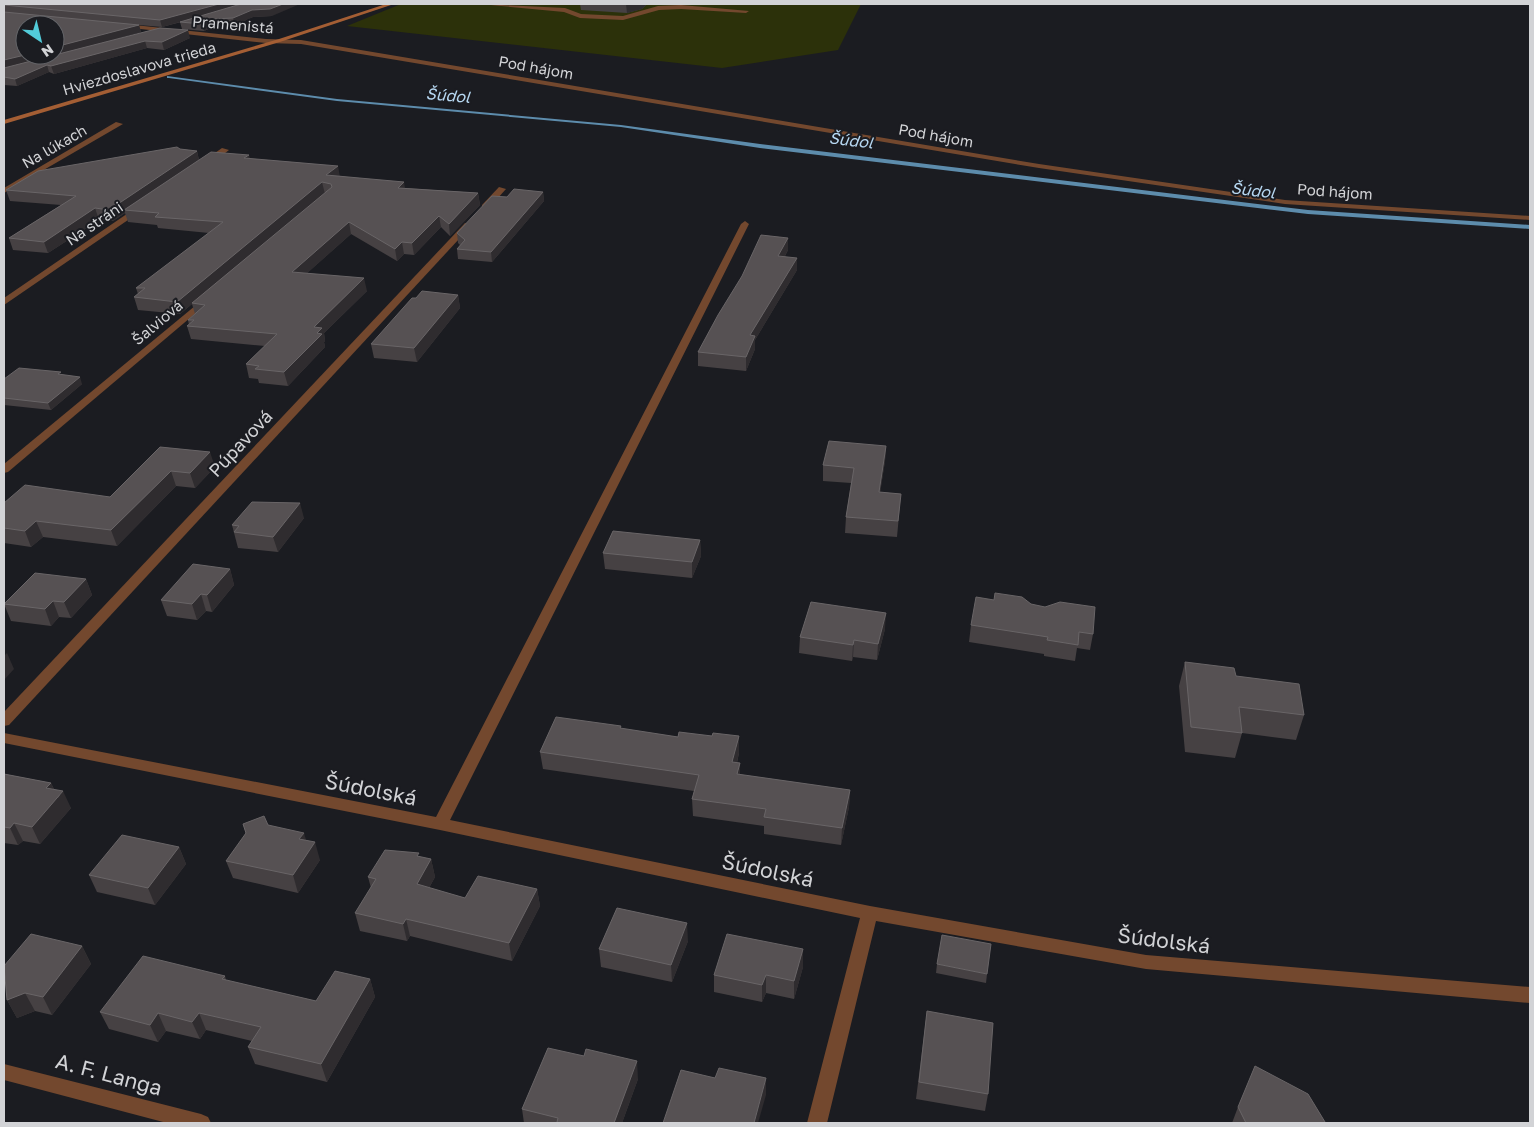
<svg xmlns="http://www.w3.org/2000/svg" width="1534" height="1127" viewBox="0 0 1534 1127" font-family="'Golos Text',sans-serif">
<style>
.green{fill:#2c310a}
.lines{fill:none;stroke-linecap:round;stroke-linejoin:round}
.stream{fill:#5d8cac;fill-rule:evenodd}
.street{fill:#73482e;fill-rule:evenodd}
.secondary{fill:#a45e34;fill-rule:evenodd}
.wall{fill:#464143}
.shaded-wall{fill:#2f2c2f}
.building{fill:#565153;stroke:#696567}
.labels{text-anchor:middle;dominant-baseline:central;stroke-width:4;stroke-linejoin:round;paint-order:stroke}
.far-street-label{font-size:15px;fill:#d2d3d6;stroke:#1b1c21}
.far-water-label{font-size:16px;font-style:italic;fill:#b6d7f1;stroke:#1b1c21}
.street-label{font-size:18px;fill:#d2d3d6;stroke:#1b1c21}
.near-street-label{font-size:21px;fill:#d2d3d6;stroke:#1b1c21}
</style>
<rect width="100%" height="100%" fill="#1b1c21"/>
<!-- green -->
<polygon class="green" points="401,4 861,4 838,50 722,68 347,26"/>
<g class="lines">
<!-- stream -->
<polygon class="stream" points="167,76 337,99 621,125 760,144 1308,210 1530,225 1530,229 1308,214 760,148 621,127 337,101 169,78 167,78"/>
<!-- street -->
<g class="street">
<polygon points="480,4 565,8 581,14 623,16 658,6 681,5 749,11 746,13 681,9 659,10 623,20 580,18 564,12"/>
<polygon points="125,24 266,39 301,40 1039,164 1285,200 1530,216 1530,220 1285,204 1039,168 301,44 266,43 123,27"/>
<polygon points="116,122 123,124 4,193 4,188"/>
<polygon points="222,148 229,150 211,164 205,164 205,160"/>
<polygon points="499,187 506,189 488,209 482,209 482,205"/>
<polygon points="137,207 144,209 4,305 4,298"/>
<polygon points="745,221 749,224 450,820 870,906 1146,955 1530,987 1530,1003 1146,969 876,921 827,1123 807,1123 860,918 440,830 4,743 4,733 436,817 741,224"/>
<polygon points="465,223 472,225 9,725 4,726 4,712"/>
<polygon points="207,296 212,299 210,301 8,472 4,473 4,464"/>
<polygon points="4,1064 201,1114 208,1117 211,1123 167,1123 4,1080"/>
</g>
<!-- secondary -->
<polygon class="secondary" points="386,4 394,4 283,41 4,124 4,120 279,39"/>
</g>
<!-- wall -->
<g class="wall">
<polygon points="4,4 272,16 253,17 235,25 215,26 204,31 182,29 180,22 185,21 162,27 139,25 141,32 54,55 160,28 190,38 164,50 147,48 54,74 49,72 17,86 4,85 4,12 119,23 4,12"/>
<polygon points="580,4 647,4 642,9 627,13 581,10"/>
<polygon points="180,149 197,151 199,160 250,159 405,188 478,193 480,205 450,236 441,227 414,255 404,254 397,261 351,234 307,273 367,291 324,333 325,341 324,342 325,347 288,386 259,383 258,379 249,378 246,364 265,346 191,339 187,326 189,325 188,320 195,314 192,304 180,314 138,310 134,297 138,294 136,288 209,233 158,228 157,225 128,222 125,213 113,221 99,220 48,253 13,250 9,238 61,205 10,201 6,190"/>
<polygon points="543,192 544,201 492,262 458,259 457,249 460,245 458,243 457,233 507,197"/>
<polygon points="788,238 788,250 785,256 797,270 755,340 755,349 746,371 698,366 698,352"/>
<polygon points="458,295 460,308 417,362 374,358 371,344 416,298"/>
<polygon points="62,375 82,384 51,410 4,405 4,379"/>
<polygon points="886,446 885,461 880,492 901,494 897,537 845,533 846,517 851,483 823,481 823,465"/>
<polygon points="160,447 215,467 195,488 176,486 117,546 43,537 31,547 4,543 4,503 110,497"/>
<polygon points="304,518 278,552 238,548 232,525"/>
<polygon points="700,540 701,556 692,578 605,569 603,553"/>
<polygon points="230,569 234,585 212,612 206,611 197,620 167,616 161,600"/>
<polygon points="86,579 92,595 71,618 59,617 51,626 11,621 4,604"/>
<polygon points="994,600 1031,604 1093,634 1090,650 1077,648 1075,661 1044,656 1044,654 969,642 971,625"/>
<polygon points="885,629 877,660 853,657 852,661 799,653 800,637"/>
<polygon points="1185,662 1236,676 1304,715 1296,740 1242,733 1235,758 1185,752 1179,686"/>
<polygon points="621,726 621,729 678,737 739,736 739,753 737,763 740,763 740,775 850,790 849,807 841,845 764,834 764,826 693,816 692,799 694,791 543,769 540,752"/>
<polygon points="4,774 51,783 54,789 71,808 40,844 23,841 18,845 4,843"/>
<polygon points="243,824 268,825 320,860 298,893 233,878 226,861 246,834"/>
<polygon points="179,847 186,864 155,905 97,892 89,875"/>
<polygon points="420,857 431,859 435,877 429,888 465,898 537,889 540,906 512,961 410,936 407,941 360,931 355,913 371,888 368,877"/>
<polygon points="688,941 672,982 601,967 599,949"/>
<polygon points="82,946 91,964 52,1015 35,1011 17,1018 7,1000"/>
<polygon points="803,949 803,967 794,999 766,993 762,1002 714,992 714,975"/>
<polygon points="937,964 987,974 986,983 936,973"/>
<polygon points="225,976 226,980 316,1001 370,979 375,997 327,1082 255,1064 248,1047 252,1041 206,1030 200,1039 166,1031 158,1042 109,1029 100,1012"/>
<polygon points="927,1011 988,1094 985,1111 916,1099"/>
<polygon points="584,1056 638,1079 622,1123 524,1123 522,1109"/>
<polygon points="1238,1107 1324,1123 1232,1123"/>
</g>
<!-- shaded-wall -->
<g class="shaded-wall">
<polygon points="219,4 244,4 162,27 160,20"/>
<polygon points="283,4 300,4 272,16 253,17 235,25 233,18 252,10"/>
<polygon points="626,4 647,4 642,9 627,13"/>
<polygon points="214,19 215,26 204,31 202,24"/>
<polygon points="139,25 141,32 55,55 55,47"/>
<polygon points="188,30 190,38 164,50 162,42"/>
<polygon points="145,41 147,48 54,74 51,66"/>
<polygon points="25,55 54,55 4,68 4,60"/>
<polygon points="47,65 49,72 17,86 15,79"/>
<polygon points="197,151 199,161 124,210 125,213 113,221 109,210"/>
<polygon points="249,155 252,166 244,158"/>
<polygon points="338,166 340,177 326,175"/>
<polygon points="322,182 325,194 192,303 192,304 180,314 177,302"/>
<polygon points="404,182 406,194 398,188"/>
<polygon points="543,192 544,201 492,262 491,252"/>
<polygon points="478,193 480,205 450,236 449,224"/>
<polygon points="95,208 99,220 48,253 44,242"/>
<polygon points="439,216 441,227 414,255 412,243"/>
<polygon points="349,222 351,234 295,284 292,272"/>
<polygon points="788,238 788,250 778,269 778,256"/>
<polygon points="402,242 404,254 397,261 395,249"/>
<polygon points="797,258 797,270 755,340 755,349 746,371 746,357 750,335"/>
<polygon points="364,278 367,291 324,333 325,341 324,342 325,347 288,386 284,372 314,327"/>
<polygon points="458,295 460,308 417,362 414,348"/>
<polygon points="80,377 82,384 51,410 48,403"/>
<polygon points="886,446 885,461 878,507 879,492"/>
<polygon points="210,452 215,467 195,488 190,473"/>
<polygon points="171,471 176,486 117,546 111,530"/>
<polygon points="300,503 304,518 278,552 273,537"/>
<polygon points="36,521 43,537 31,547 25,531"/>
<polygon points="700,540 701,556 692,578 692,562"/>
<polygon points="230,569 234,585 212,612 207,595"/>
<polygon points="86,579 92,595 71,618 64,602"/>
<polygon points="201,594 206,611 197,620 192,604"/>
<polygon points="53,601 59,617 51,626 45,609"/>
<polygon points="886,613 885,629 877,660 878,644"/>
<polygon points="854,640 853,657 852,661 853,645"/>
<polygon points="7,653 14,669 4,680 4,656"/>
<polygon points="739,736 739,753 733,779 732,762"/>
<polygon points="740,763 740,780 737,774"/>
<polygon points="51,783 58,798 63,791 71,808 40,844 32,827 46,788"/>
<polygon points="850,790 849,807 841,845 842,828"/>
<polygon points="14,823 23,841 18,845 10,828"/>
<polygon points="304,833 309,850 299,839"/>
<polygon points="315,842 320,860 298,893 293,875"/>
<polygon points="179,847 186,864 155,905 148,888"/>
<polygon points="431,859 435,877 421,902 417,884"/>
<polygon points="537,889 540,906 512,961 509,943"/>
<polygon points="406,919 410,936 407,941 403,924"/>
<polygon points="687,923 688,941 672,982 671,965"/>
<polygon points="82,946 91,964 52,1015 43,997"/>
<polygon points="803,949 803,967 794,999 794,981"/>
<polygon points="766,975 766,993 762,1002 762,985"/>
<polygon points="370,979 375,997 327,1082 321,1064"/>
<polygon points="25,993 35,1011 17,1018 7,1000"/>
<polygon points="158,1013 166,1031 158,1042 150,1025"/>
<polygon points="199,1013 206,1030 200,1039 192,1022"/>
<polygon points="637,1061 638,1079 622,1123 614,1123"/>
<polygon points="766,1078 766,1095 758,1123 754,1123"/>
</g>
<!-- building -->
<g class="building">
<polygon points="4,4 219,4 160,20 4,5"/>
<polygon points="241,4 283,4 270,9 252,10 233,18 214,19 202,24 180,22"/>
<polygon points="4,12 139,25 55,47 55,25 25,25 25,55 4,60"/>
<polygon points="160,28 188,30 162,42 145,41 51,66 47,65 15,79 4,77 4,68"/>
<polygon points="177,147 180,149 197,151 109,210 95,208 44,242 9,238 76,196 6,190 38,171"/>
<polygon points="211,152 249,155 244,158 338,166 326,175 404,182 398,188 478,193 449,224 439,216 412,243 402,242 395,249 349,222 292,272 364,278 314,327 322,328 317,333 322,334 284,372 255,369 259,366 246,364 277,334 187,326 194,320 188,320 205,305 192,303 332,187 331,184 322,182 177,302 134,297 145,288 136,288 223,222 155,217 159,213 124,210"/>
<polygon points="514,189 543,192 491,252 457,249 465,240 457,233 492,196 507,197"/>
<polygon points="761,235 788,238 778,256 797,258 750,335 755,336 746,357 698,352 718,315 742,276"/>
<polygon points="422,291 458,295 414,348 371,344 412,298 416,298"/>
<polygon points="19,368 61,372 58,374 80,377 48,403 4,398 4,379"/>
<polygon points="829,441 886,446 879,492 901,494 898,521 846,517 854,468 823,465"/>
<polygon points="160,447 210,452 190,473 171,471 111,530 36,521 25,531 4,528 4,503 25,485 110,497"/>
<polygon points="252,502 300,503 273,537 234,532 239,526 232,525"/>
<polygon points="613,531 700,540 692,562 603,553"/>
<polygon points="193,564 230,569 207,595 201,594 192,604 161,600"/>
<polygon points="35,573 86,579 64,602 53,601 45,609 4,604"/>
<polygon points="995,593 1022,597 1031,604 1045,607 1060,602 1095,607 1093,634 1079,632 1078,645 1047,640 1048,637 971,625 976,597 994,600"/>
<polygon points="811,602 886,613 878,644 854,640 853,645 800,637"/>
<polygon points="1185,662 1234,668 1236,676 1299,684 1304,715 1239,707 1242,733 1191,727"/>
<polygon points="556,717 621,726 620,728 678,737 679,732 712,736 713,733 739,736 732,762 740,763 737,774 850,790 842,828 764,817 766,809 692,799 699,775 540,752"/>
<polygon points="4,774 51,783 46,788 63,791 32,827 14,823 10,828 4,827"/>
<polygon points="264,816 268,825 304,833 299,839 315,842 293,875 226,861 246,833 243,824"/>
<polygon points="122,835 179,847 148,888 89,875"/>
<polygon points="385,850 419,853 417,856 431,859 417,884 465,898 478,876 537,889 509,943 406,919 403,924 355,913 376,879 368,877"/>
<polygon points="617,908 687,923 671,965 599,949"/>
<polygon points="31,934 82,946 43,997 25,993 7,1000 4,966"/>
<polygon points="727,934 803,949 794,981 766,975 762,985 714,975"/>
<polygon points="942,935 991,944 987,974 937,964"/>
<polygon points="143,956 225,976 222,979 316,1001 335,971 370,979 321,1064 248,1047 261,1027 199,1013 192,1022 158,1013 150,1025 100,1012"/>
<polygon points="927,1011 993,1023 988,1094 919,1082"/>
<polygon points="548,1048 584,1056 586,1049 637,1061 614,1123 560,1123 557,1122 558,1118 522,1109"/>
<polygon points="1255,1066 1308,1094 1325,1122 1324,1123 1246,1123 1238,1107"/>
<polygon points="719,1068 766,1078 754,1123 663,1123 681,1070 715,1078"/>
</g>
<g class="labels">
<!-- far-street labels -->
<g class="far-street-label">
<text transform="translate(233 24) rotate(5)">Pramenistá</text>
<text transform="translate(536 67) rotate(10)">Pod hájom</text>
<text transform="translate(139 68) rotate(-16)">Hviezdoslavova trieda</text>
<text transform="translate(936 135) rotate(10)">Pod hájom</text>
<text transform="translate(54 146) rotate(-30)">Na lúkach</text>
<text transform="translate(1335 191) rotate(4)">Pod hájom</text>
<text transform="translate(94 223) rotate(-34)">Na stráni</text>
<text transform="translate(157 322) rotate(-40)">Šalviová</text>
</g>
<!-- far-water labels -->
<g class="far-water-label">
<text transform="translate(448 95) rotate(5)">Šúdol</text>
<text transform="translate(851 140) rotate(7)">Šúdol</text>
<text transform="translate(1253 190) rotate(7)">Šúdol</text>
</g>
<!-- street labels -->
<g class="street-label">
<text transform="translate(240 443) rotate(-47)">Púpavová</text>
</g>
<!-- near-street labels -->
<g class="near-street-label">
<text transform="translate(371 789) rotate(11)">Šúdolská</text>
<text transform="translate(768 870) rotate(12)">Šúdolská</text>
<text transform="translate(1164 940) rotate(7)">Šúdolská</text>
<text transform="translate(109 1074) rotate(15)">A. F. Langa</text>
</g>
</g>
<!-- border -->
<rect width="1534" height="1127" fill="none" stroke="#d2d3d6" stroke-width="10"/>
<!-- north arrow -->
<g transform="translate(40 40) rotate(145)"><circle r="24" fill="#1b1c21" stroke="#646569"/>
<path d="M0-4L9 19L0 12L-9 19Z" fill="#52cbd9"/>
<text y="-8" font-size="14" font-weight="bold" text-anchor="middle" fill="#d2d3d6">N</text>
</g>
</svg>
